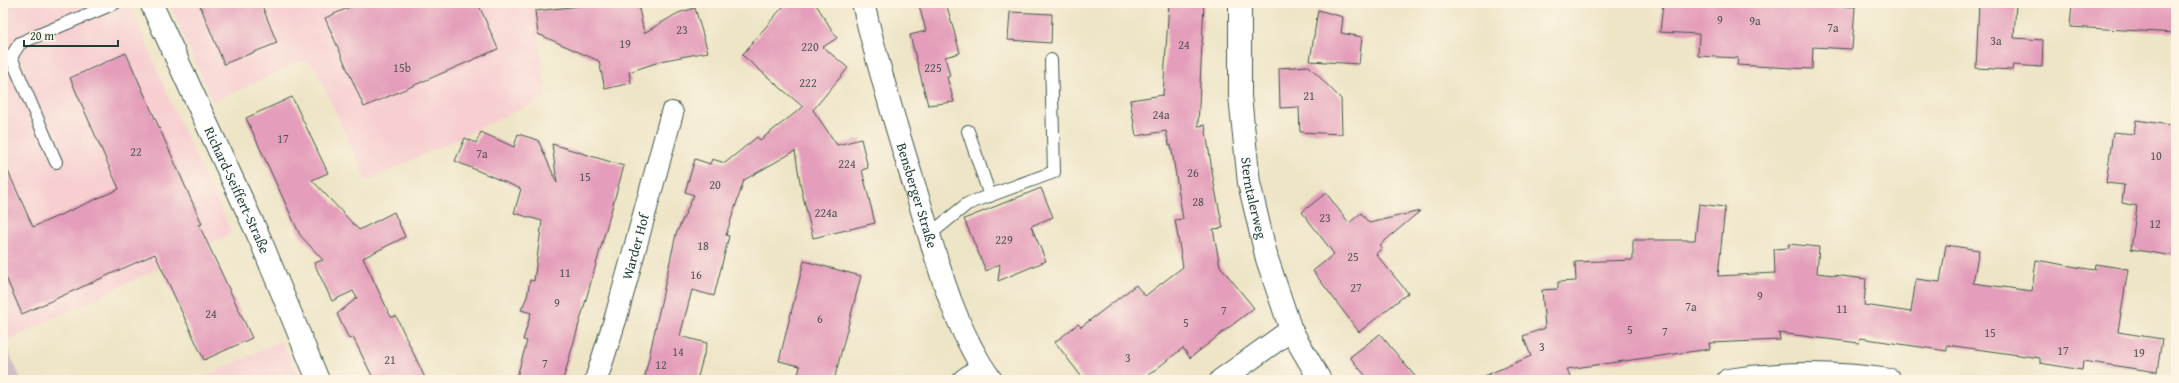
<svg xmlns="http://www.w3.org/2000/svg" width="2179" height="383" viewBox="0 0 2179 383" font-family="'Gentium Book Plus',serif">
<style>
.built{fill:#f7cfd1}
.railway{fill:#d2bdc6}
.building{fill:#e49dba}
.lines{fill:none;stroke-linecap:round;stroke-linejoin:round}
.service-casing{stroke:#3e564a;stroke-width:14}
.minor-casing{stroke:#3e564a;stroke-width:24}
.secondary-casing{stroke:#3e564a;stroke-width:24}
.service{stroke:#fff;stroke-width:12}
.minor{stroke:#fff;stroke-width:22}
.secondary{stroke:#fff;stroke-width:22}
.labels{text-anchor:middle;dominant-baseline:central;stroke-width:4;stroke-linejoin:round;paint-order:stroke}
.number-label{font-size:12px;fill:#505556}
.street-label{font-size:14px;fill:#1f3d34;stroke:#fcf5e5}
</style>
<rect width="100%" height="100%" fill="#fcf5e5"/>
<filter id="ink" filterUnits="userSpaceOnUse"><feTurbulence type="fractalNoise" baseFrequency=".025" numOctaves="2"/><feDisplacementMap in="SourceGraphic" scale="8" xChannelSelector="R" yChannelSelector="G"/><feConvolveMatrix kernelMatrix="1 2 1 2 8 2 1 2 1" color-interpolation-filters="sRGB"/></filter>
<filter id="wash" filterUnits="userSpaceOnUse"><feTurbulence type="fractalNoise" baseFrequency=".012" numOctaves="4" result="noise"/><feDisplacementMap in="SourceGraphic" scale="16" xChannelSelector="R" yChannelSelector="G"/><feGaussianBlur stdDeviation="0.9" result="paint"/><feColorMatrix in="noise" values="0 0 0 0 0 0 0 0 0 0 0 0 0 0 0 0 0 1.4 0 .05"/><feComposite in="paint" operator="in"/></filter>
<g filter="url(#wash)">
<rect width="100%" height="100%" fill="#eee5c7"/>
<!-- built -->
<g class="built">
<polygon points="3,3 129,3 179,121 232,233 4,342"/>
<polygon points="169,3 534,3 546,97 367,181 315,67 307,62 299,62 213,102"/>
<polygon points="281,341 301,380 198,380"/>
</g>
<!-- railway -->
<polygon class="railway" points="3,339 21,379 20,380 3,380"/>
<g id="blocks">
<!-- building -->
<g class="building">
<polygon points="199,3 261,3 277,43 224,64"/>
<polygon points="359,3 478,3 498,49 364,107 325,18"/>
<polygon points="606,3 638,3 644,33 678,13 695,8 708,52 665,60 629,72 631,83 605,89 599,61 538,34 535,11"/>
<polygon points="786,3 815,3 837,38 823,47 848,68 813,110 837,145 861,139 868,168 862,170 875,223 813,238 801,188 795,151 744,180 726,235 729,236 714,296 692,290 680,336 707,343 697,380 644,380 676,234 694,195 685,192 695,159 710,164 712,159 725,163 757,137 760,140 803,107 742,55"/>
<polygon points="1169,3 1204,3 1198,126 1205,125 1214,184 1223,228 1213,229 1220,266 1254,308 1190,358 1183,348 1142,380 1084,380 1055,342 1078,324 1081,327 1136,285 1145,296 1183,267 1175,220 1183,219 1171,145 1169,145 1166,131 1136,136 1130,100 1163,95"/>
<polygon points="1663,3 1774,3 1855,7 1852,49 1813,47 1812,69 1737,65 1738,58 1698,56 1699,34 1660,32"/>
<polygon points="1979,3 2016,3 2014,38 2043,40 2042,67 2013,65 2012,70 1976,68"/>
<polygon points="2072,3 2176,3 2176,33 2070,27"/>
<polygon points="919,5 947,6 960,53 945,57 950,76 947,77 954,102 928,105 910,35 926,31"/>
<polygon points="1318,10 1343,17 1341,33 1362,37 1359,64 1310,61"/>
<polygon points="1010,12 1052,14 1051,43 1008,40"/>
<polygon points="126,53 202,224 199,225 252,338 204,360 155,254 22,314 3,271 3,160 33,227 119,189 70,78"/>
<polygon points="1309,66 1341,99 1342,134 1300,132 1299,107 1280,108 1279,68"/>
<polygon points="292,97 328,173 312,180 359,230 394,212 405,237 363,258 391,317 396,316 426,380 374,380 353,337 349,339 337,314 357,298 353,291 332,301 314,263 323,260 300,235 246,118"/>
<polygon points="2136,120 2176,126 2176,235 2173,256 2131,249 2137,206 2122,203 2124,185 2106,183 2113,132 2134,134"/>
<polygon points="481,132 514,147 518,134 538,140 557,183 552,144 624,166 563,380 516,380 527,341 523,340 531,313 521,310 527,297 530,280 534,281 542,221 514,213 521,189 455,161 465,138 476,143"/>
<polygon points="1041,188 1053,217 1031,226 1046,261 998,281 1000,264 986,271 964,219"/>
<polygon points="1326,193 1349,223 1361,213 1369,223 1420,211 1380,245 1382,248 1376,254 1408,293 1359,332 1313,271 1334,254 1302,212"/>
<polygon points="1699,204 1725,207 1718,276 1775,273 1774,249 1789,248 1788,244 1819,247 1817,273 1866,279 1864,305 1911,312 1916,279 1940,282 1946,245 1979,250 1973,283 2032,291 2036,260 2094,270 2095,264 2128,269 2118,332 2162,339 2157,372 2083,361 2082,370 2040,363 2040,358 1947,345 1947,351 1860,338 1859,343 1779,333 1780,340 1709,343 1710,349 1567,369 1572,380 1475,380 1531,356 1523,336 1545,328 1542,290 1558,289 1558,282 1576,281 1575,262 1633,260 1633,240 1695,240"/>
<polygon points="804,261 861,276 834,380 797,380 800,366 779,361"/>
<polygon points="1380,334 1418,380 1369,380 1350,357"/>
</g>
</g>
</g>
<g filter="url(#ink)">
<use href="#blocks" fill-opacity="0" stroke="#3e564a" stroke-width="1"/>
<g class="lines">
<defs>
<g id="service">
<polyline points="968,131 990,196"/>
<polyline points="56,162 11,57 20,43 115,3"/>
<polyline points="929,235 967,204 1054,172 1051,60"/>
</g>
<g id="minor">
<path id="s1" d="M151 3 260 239 318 380"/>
<path id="s2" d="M1240 3V96L1249 183 1267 259 1291 330 1320 380"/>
<path id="s3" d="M596 380 616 317 672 113"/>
<polyline points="964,380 982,367"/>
<polyline points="1221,380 1291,330"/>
<path d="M1728 380C1782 372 1837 372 1890 380"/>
</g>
<g id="secondary">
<path id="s4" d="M863 3C879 71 899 137 920 204 938 264 954 328 991 380"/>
</g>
</defs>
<!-- service casing -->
<use href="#service" class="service-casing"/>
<!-- minor casing -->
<use href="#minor" class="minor-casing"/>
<!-- secondary casing -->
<use href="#secondary" class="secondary-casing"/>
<!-- service -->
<use href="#service" class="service"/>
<!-- minor -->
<use href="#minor" class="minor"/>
<!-- secondary -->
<use href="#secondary" class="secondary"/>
</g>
</g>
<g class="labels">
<!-- number labels -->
<g class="number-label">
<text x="1720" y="19">9</text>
<text x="1755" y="20">9a</text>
<text x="1833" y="27">7a</text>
<text x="682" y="29">23</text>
<text x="1996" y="40">3a</text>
<text x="625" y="43">19</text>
<text x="1184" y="44">24</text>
<text x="810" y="46">220</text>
<text x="402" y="67">15b</text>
<text x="933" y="67">225</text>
<text x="808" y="82">222</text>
<text x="1309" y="95">21</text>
<text x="1161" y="114">24a</text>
<text x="283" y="138">17</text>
<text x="136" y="151">22</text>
<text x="482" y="153">7a</text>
<text x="2156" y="155">10</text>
<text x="847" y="163">224</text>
<text x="1193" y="172">26</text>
<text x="585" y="176">15</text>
<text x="715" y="184">20</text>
<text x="1198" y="201">28</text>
<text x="826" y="212">224a</text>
<text x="1325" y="217">23</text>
<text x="2155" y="223">12</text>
<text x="1004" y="239">229</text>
<text x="703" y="245">18</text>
<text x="1353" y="256">25</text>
<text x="565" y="272">11</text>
<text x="696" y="274">16</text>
<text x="1356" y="287">27</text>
<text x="1760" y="295">9</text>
<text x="557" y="302">9</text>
<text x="1691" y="306">7a</text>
<text x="1842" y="308">11</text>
<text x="1224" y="310">7</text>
<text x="211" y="313">24</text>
<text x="820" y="318">6</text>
<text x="1186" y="322">5</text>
<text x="1630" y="329">5</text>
<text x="1665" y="331">7</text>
<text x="1990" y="332">15</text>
<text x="1542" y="346">3</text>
<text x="2063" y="350">17</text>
<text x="678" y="351">14</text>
<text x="2139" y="352">19</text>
<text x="1128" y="357">3</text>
<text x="390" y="359">21</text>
<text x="545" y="363">7</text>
<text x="661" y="364">12</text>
</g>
<!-- street labels -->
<g class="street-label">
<text stroke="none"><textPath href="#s1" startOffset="206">Richard-Seiffert-Straße</textPath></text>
<text stroke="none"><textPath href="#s4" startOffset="200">Bensberger Straße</textPath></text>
<text stroke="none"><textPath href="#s2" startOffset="196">Sterntalerweg</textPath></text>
<text stroke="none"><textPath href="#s3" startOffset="139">Warder Hof</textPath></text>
</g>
</g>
<!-- margin -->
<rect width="2179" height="383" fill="none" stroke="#fcf5e5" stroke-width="16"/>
<!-- scale -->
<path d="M24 40v6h94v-6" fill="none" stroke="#1f3d34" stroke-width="2"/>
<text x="30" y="40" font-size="12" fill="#1f3d34" stroke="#fcf5e5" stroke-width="3" paint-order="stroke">20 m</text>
</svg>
